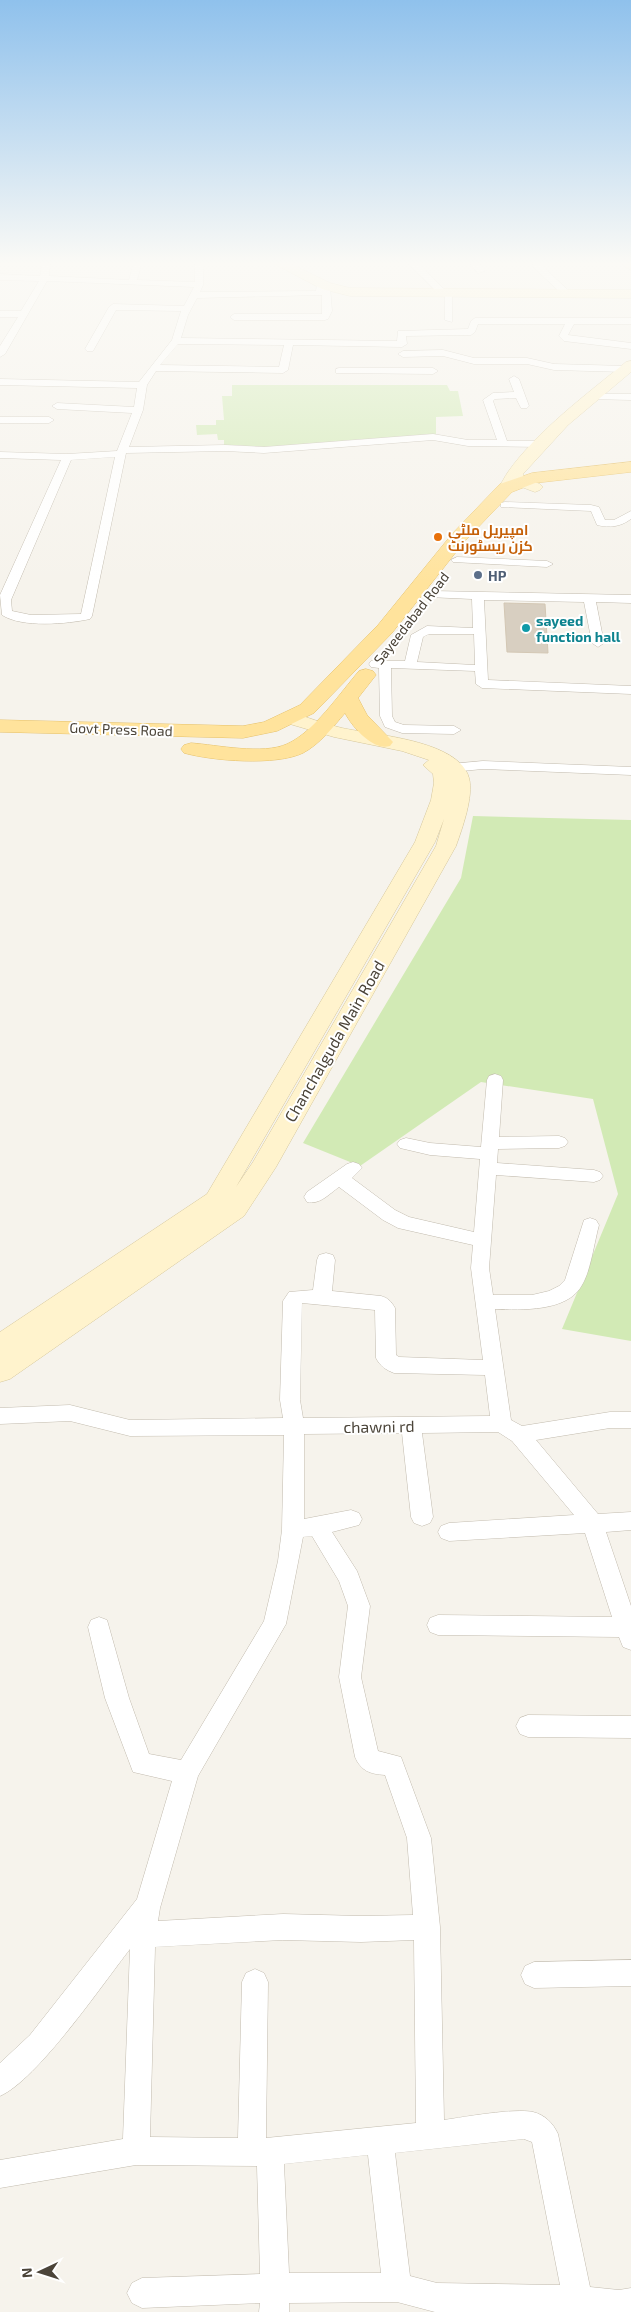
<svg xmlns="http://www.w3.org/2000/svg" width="631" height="2312" viewBox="0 0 631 2312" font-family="'Exo 2',Cairo,sans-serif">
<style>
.green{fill:#d2eab5}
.building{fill:#d8cfc1;stroke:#d3c7b4}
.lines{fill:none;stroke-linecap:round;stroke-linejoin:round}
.street-casing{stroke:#c2bbae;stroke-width:1}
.secondary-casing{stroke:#d6c79b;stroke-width:1}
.primary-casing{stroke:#e6c16a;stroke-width:1}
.street{fill:#fff;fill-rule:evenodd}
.secondary{fill:#fff3cd;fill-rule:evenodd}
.primary{fill:#ffe39c;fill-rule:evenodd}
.food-dot{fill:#e8710a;stroke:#fff;stroke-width:2}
.service-dot{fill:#5c6f8a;stroke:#fff;stroke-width:2}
.culture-dot{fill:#0f9aa8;stroke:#fff;stroke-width:2}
.labels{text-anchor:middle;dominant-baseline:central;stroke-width:4;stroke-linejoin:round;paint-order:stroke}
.far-food-label{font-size:14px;font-weight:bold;fill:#c56008;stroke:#fff;text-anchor:start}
.far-service-label{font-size:14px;font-weight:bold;fill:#4e5e75;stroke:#fff;text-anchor:start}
.far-street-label{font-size:14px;fill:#4b4439;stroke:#fff}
.far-culture-label{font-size:14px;font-weight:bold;fill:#0d838f;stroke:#fff;text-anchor:start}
.street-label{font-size:16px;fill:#4b4439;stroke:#fff}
</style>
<rect width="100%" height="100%" fill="#f6f3ec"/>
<!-- green -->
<g class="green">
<polygon points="232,385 447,385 450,391 458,391 463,416 436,417 436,436 350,440 286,448 224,445 224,440 218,440 217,434 197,435 196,425 216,425 216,420 224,420 222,396 232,396"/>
<polygon points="473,816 631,820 631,1341 562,1329 618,1194 593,1099 481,1082 360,1166 303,1143 461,878"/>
</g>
<!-- building -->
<polygon class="building" points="504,603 545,604 548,653 507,652"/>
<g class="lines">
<defs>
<g id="street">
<path d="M40 261H48L50 264 49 276 129 280 134 261H142L137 280 195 282V261H203V285L200 292 316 291 317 284 321 281 330 286 332 311 328 319 325 320H234L230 317 234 314H322V295L197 298 188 315 181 338 397 341 398 331 468 329 471 321 475 318H631V324H574L568 335 631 343V349L564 341 559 336 565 324H478L475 332 471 335 406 336 407 344 402 347 293 345 288 370 283 373 156 371 147 385 143 410 129 447 225 445 264 447 433 434 468 440H497L483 400 493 393 514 392 509 379 514 376 519 379 529 406 527 408H521L516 398 495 399 493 401 507 441H542L547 444 542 447 468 446 433 440 264 453 225 451 126 453 92 616 90 619C67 624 22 628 2 615L0 595 61 460 0 458V452L67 454 117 451 132 413 57 409 52 406 57 403 134 407 137 388 0 385V379L139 382 172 340 181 311 116 310 93 351H87L85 349 109 307 113 304 184 306 194 287 47 281 5 354 0 357V346L18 317H0V311H21L39 281 0 280V274L40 276 42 264ZM178 344 284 345 279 367 160 365ZM115 457 81 614 31 615 12 611 11 600 71 460Z"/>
<polygon points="406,261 415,261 446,291 452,290 452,322 445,320 445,294 439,294"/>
<polygon points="468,261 477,261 485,271 478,273"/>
<polygon points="533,263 539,263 569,291 569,295 563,295 533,267"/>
<polygon points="443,350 474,358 527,358 554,364 626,366 631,369 626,372 554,370 527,364 474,364 443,356 403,357 398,354 403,351"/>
<polygon points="339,368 433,368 438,371 433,374 336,373 336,369"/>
<polygon points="593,394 631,394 631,400 590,399 588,397"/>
<polygon points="0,417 49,417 54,420 49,423 0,423"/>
<path d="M505 502 591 505 599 507 605 520H614L631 511V519C620 527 610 528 597 525L591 511 501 507V503Z"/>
<polygon points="457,557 547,561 553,564 547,567 453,562 451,560"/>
<path d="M432 591 631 595V603L596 602 604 643 598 647 592 643 584 602 484 600 488 680 631 686V694L482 688 476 684 475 671 391 668 392 716 395 722 404 725 454 726 461 730 454 734 402 733 385 727 380 716 379 668 371 667 369 664 371 661H405L411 635 427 626 473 628 472 599 428 597 426 595 428 593ZM429 634H474L475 665 417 662 423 637Z"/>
<polygon points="483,761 631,767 631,775 483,769 440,773 433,769 440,765"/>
<path d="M495 1074 501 1076 503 1080 499 1137 559 1136 565 1138 568 1142 565 1146 559 1148 498 1149 497 1163 594 1170 600 1172 603 1176 600 1180 594 1182 496 1175 489 1268 493 1295H532L549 1291 559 1286 565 1280 584 1220 590 1218 596 1220 599 1225C594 1243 591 1270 582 1285 568 1312 521 1310 495 1309L511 1420 522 1426 610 1412H631V1428H610L536 1440 598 1514 631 1512V1530L606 1532 631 1606V1650L623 1647 619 1637 438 1635 430 1632 427 1625 430 1618 438 1615 612 1617 585 1533 449 1541 441 1538 438 1532 441 1526 449 1523 574 1515 512 1441 498 1432 422 1433 433 1517 430 1523 422 1526 414 1523 411 1517 402 1433 304 1434V1519L351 1510 359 1513 362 1519 359 1525 332 1532 357 1571 370 1606 361 1677 378 1751 401 1757 431 1838 440 1927 444 2120C465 2117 514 2108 533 2112 545 2115 553 2123 558 2134L590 2287 619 2290 631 2288V2312H435L397 2302 289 2303V2312H259L260 2303 142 2308 132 2303 127 2293 132 2283 142 2278 260 2274 257 2166 136 2165 0 2188V2160L123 2139 130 1949C102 1985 37 2080 0 2096V2063L30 2035 137 1899 172 1781 133 1772 105 1698 88 1627 91 1620 99 1617 107 1620 129 1698 149 1754 181 1760 264 1621 278 1561 282 1530 284 1435 130 1436 70 1421 0 1424V1408L70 1405 130 1420 283 1418 280 1400 283 1301 289 1292 313 1290 317 1260 319 1255 326 1253 333 1255 335 1260 332 1291 381 1296C388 1298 391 1301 395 1308L396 1355 399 1357 483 1360 471 1268 473 1245 398 1228 383 1220 339 1187C329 1194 320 1205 307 1202L304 1197 307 1192 347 1164 353 1162 359 1164 362 1168 352 1178 395 1210 409 1217 474 1232 480 1159 430 1155 400 1148 397 1144 400 1140 406 1138 430 1143 481 1147 487 1080 489 1076ZM302 1303 375 1310 376 1358C380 1366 386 1370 394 1373L485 1375 490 1416 303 1418 300 1400ZM312 1536 339 1581 348 1606 339 1677 355 1757C361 1771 370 1774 385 1775L407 1838 413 1915 361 1916 283 1914 158 1921 160 1908 198 1776 286 1624 303 1537ZM283 1940 361 1942 414 1940 416 2123 266 2138 268 1982 264 1973 255 1969 246 1973 242 1982 238 2138 150 2137 155 1947ZM524 2139 532 2142 560 2285 437 2283 410 2276 395 2153ZM368 2155 381 2273H289L284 2164Z"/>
<polygon points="528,1715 631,1716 631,1738 528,1737 520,1734 516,1726 520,1718"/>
<polygon points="631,1960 631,1986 534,1988 525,1984 521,1975 525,1966 534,1962"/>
</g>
<g id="secondary">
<polygon points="269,261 285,261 330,283 350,288 631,290 631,298 350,296 322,289"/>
<polygon points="617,261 631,261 631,270"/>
<path d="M631 361V372L568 425 523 474 524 478 540 484 543 487 540 490 535 492 516 485 511 491H501L498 488C502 483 505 476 508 472 536 432 588 393 626 362Z"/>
<path d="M290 712C307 717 324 724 342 728 374 735 459 740 469 778 474 796 462 829 456 846L276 1167 244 1216 10 1379 0 1382V1332L207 1194 415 842 431 800 434 783 433 774 423 765 429 760 402 751 334 737 283 722 281 718 283 714ZM444 819 436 846 253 1162 236 1187 435 842Z"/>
</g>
<g id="primary">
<polygon points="631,462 631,472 535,483 512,492 464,542 392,633 314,713 277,731 243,738 0,732 0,720 243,726 264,722 300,705 378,625 452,534 500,484 532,473"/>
<path d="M366 669 373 671 376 675 358 698 367 715 393 742 390 746C373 751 353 728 345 713 333 727 320 744 303 753 276 766 213 761 184 753L181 749 184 745 191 743C217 745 263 755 287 744 314 732 340 693 359 671Z"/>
</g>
</defs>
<!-- street casing -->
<use href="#street" class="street-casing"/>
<!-- secondary casing -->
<use href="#secondary" class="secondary-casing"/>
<!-- primary casing -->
<use href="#primary" class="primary-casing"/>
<!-- street -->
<use href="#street" class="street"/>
<!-- secondary -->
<use href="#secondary" class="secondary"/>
<!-- primary -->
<use href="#primary" class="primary"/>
</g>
<!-- sky -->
<linearGradient id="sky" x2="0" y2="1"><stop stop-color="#8fc1ec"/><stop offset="0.45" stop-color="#fbfaf6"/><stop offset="1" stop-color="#fbfaf6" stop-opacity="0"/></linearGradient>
<rect width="631" height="585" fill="url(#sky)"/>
<!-- markers -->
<circle class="food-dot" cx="438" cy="537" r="5"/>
<circle class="service-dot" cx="478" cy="575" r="5"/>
<circle class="culture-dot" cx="526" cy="628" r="5"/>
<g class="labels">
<!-- far-food labels -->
<g class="far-food-label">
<text x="448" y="529">امپیریل ملٹی<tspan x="448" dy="16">کزن ریسٹورنٹ</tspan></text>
</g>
<!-- far-service labels -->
<g class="far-service-label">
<text x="488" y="575">HP</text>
</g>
<!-- far-street labels -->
<g class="far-street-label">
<text transform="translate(411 618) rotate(-52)">Sayeedabad Road</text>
<text transform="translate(121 729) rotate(2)">Govt Press Road</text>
</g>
<!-- far-culture labels -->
<g class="far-culture-label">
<text x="536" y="620">sayeed<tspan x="536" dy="16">function hall</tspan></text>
</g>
<!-- street labels -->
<g class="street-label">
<text transform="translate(334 1041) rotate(-60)">Chanchalguda Main Road</text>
<text transform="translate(379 1426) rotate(-1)">chawni rd</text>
</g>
</g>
<!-- north arrow -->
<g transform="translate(40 2272) rotate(266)" stroke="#ffffff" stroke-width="4" paint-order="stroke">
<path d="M0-4L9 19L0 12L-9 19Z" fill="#4b4439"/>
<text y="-8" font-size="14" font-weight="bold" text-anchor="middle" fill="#4b4439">N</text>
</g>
</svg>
